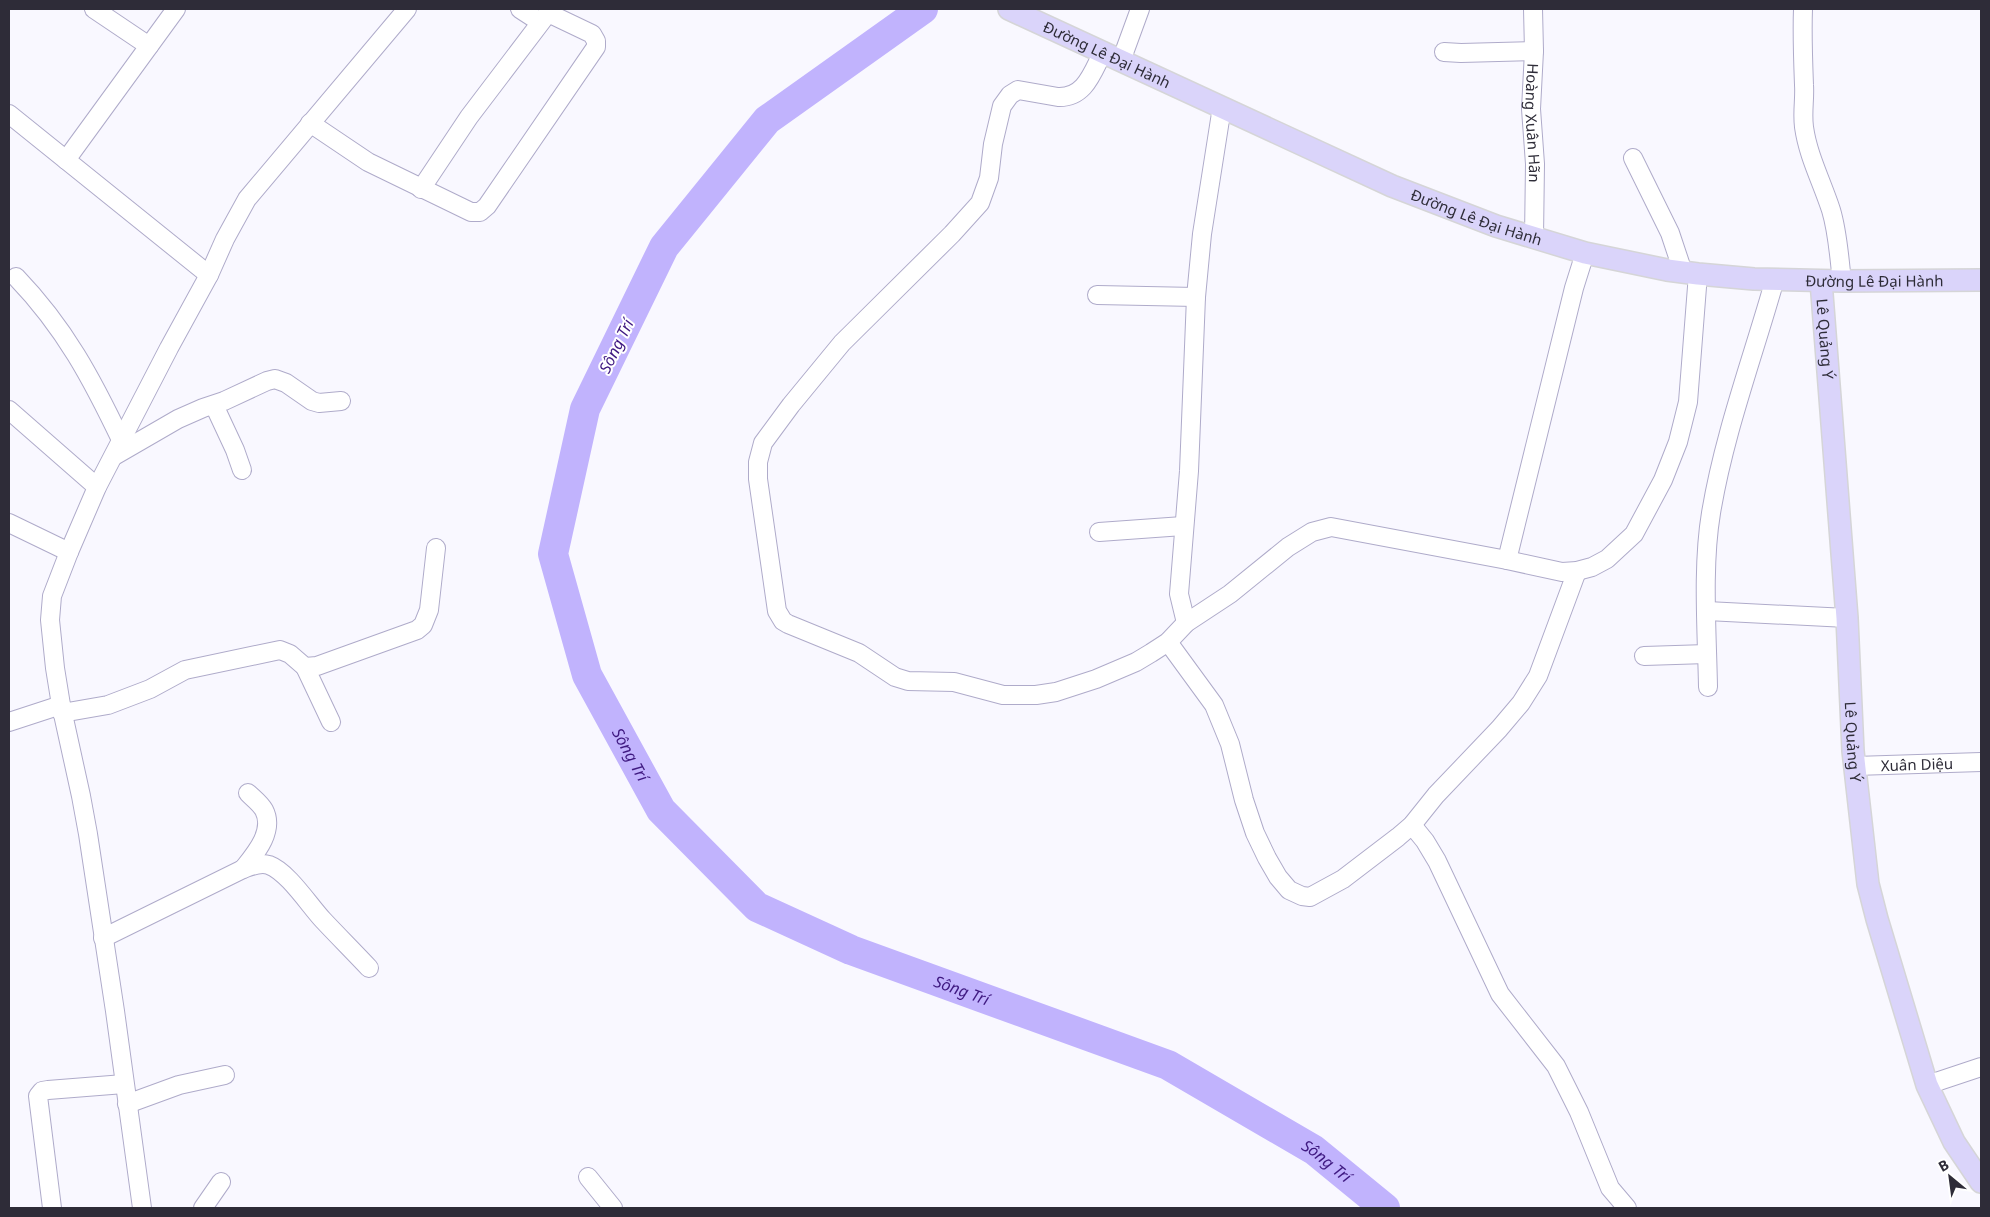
<svg xmlns="http://www.w3.org/2000/svg" width="1990" height="1217" viewBox="0 0 1990 1217" font-family="'Noto Sans',sans-serif">
<style>
.lines{fill:none;stroke-linecap:round;stroke-linejoin:round}
.river{stroke:#c1b3fd;stroke-width:30}
.minor-casing{stroke:#afabca;stroke-width:20}
.major-casing{stroke:#d5d5d7;stroke-width:24}
.minor{stroke:#fff;stroke-width:18}
.major{stroke:#dad4fa;stroke-width:21}
.labels{text-anchor:middle;dominant-baseline:central;stroke-width:4;stroke-linejoin:round;paint-order:stroke}
.street-label{font-size:15px;fill:#2e2c38;stroke:#fff}
.water-label{font-size:16px;font-style:italic;fill:#3f1981;stroke:#fff}
</style>
<rect width="100%" height="100%" fill="#f9f8ff"/>
<g class="lines">
<!-- river -->
<path class="river" id="s1" d="M923 9 767 120 664 247 585 409 553 554 587 675 661 810 757 907 851 950 1168 1065 1314 1150 1385 1208"/>
<defs>
<g id="minor">
<polyline points="94,9 149,46"/>
<polyline points="520,9 540,22"/>
<path id="s2" d="M1533 9 1534 51 1531 109 1535 164 1534 237"/>
<path d="M1803 9C1802 35 1803 59 1804 85 1805 99 1802 112 1804 127 1808 156 1822 182 1831 210 1838 233 1839 257 1842 281"/>
<path d="M1103 52C1092 73 1085 98 1058 97L1018 90 1010 95 1002 106 993 144 989 178 980 203 952 234 842 343 791 405 763 443 758 462V479L777 611 783 621 788 624 859 653 895 677 908 681 954 682 1003 695H1036L1056 692 1096 679 1136 662 1151 653 1168 642 1186 623 1230 594 1288 547 1312 532 1331 527 1507 560 1562 572 1577 571 1592 567 1607 559 1634 534 1663 480 1678 442 1688 402 1698 274"/>
<polyline points="1444,52 1461,53 1534,51"/>
<polyline points="1121,61 1140,9"/>
<polyline points="9,114 209,275"/>
<polyline points="310,123 368,162 471,212 480,212 487,206 596,47 596,41 592,34 548,13"/>
<polyline points="1633,158 1670,233 1683,272"/>
<polyline points="66,160 176,9"/>
<polyline points="421,189 469,117 551,9"/>
<path d="M16 277C65 328 92 379 122 442"/>
<polyline points="1097,295 1196,297"/>
<polyline points="214,405 235,450 242,470"/>
<polyline points="9,410 97,487"/>
<polyline points="114,456 178,419 203,408 224,401 267,381 275,379 286,383 312,401 319,403 341,401"/>
<polyline points="9,523 69,552"/>
<polyline points="1099,532 1183,526"/>
<polyline points="1507,560 1574,288 1585,253"/>
<polyline points="1707,611 1847,618"/>
<polyline points="1186,623 1179,594 1189,471 1196,297 1202,234 1222,107"/>
<polyline points="1168,642 1214,705 1230,744 1244,800 1255,833 1267,858 1278,877 1289,890 1302,896 1310,897 1343,879 1398,837 1412,825 1436,795 1499,729 1521,703 1538,676 1577,571"/>
<polyline points="1644,656 1707,654"/>
<polyline points="305,667 331,722"/>
<path d="M1708 687C1707 632 1702 567 1711 513 1724 434 1753 357 1775 279"/>
<polyline points="62,713 108,705 150,689 185,670 280,650 290,654 305,667 317,666 417,630 423,625 429,610 436,548"/>
<polyline points="9,722 61,705"/>
<path id="s3" d="M1855 766 1981 762"/>
<polyline points="1412,825 1425,841 1437,861 1500,994 1556,1066 1579,1112 1610,1188 1627,1208"/>
<path d="M243 869C255 854 275 831 264 810 260 803 253 798 248 793"/>
<path d="M103 938 243 869C251 866 260 862 269 865 288 872 309 905 323 920 338 936 354 952 369 968"/>
<polyline points="1927,1085 1981,1067"/>
<polyline points="127,1104 179,1085 225,1075"/>
<polyline points="588,1177 613,1208"/>
<polyline points="52,1208 38,1096 42,1091 48,1090 124,1084"/>
<polyline points="142,1208 115,1011 88,834 81,796 61,705 55,668 50,620 52,596 69,552 97,487 169,348 209,275 225,239 247,199 407,9"/>
<polyline points="203,1208 221,1182"/>
</g>
<g id="major">
<path id="s4" d="M1009 9 1392 186 1496 226 1585 253 1667 270 1698 274 1754 279 1842 281 1981 280"/>
<path id="s5" d="M1821 281 1847 618 1853 751 1868 884 1877 919 1927 1085 1954 1142 1981 1182"/>
</g>
</defs>
<!-- minor casing -->
<use href="#minor" class="minor-casing"/>
<!-- major casing -->
<use href="#major" class="major-casing"/>
<!-- minor -->
<use href="#minor" class="minor"/>
<!-- major -->
<use href="#major" class="major"/>
</g>
<g class="labels">
<!-- street labels -->
<g class="street-label">
<text stroke="none"><textPath href="#s4" startOffset="108">Đường Lê Đại Hành</textPath></text>
<text stroke="none"><textPath href="#s2" startOffset="114">Hoàng Xuân Hãn</textPath></text>
<text stroke="none"><textPath href="#s4" startOffset="512">Đường Lê Đại Hành</textPath></text>
<text stroke="none"><textPath href="#s4" startOffset="918">Đường Lê Đại Hành</textPath></text>
<text stroke="none"><textPath href="#s5" startOffset="58">Lê Quảng Ý</textPath></text>
<text stroke="none"><textPath href="#s5" startOffset="462">Lê Quảng Ý</textPath></text>
<text stroke="none"><textPath href="#s3" startOffset="62">Xuân Diệu</textPath></text>
</g>
<!-- water labels -->
<g class="water-label">
<text transform="translate(616 346) rotate(-64)">Sông Trí</text>
<text stroke="none"><textPath href="#s1" startOffset="900">Sông Trí</textPath></text>
<text stroke="none"><textPath href="#s1" startOffset="1321">Sông Trí</textPath></text>
<text stroke="none"><textPath href="#s1" startOffset="1726">Sông Trí</textPath></text>
</g>
</g>
<!-- border -->
<rect width="1990" height="1217" fill="none" stroke="#2e2c38" stroke-width="20"/>
<!-- north arrow -->
<g transform="translate(1950 1177) rotate(331)" stroke="#ffffff" stroke-width="4" paint-order="stroke">
<path d="M0-4L9 19L0 12L-9 19Z" fill="#2e2c38"/>
<text y="-8" font-size="14" font-weight="bold" text-anchor="middle" fill="#2e2c38">B</text>
</g>
</svg>
